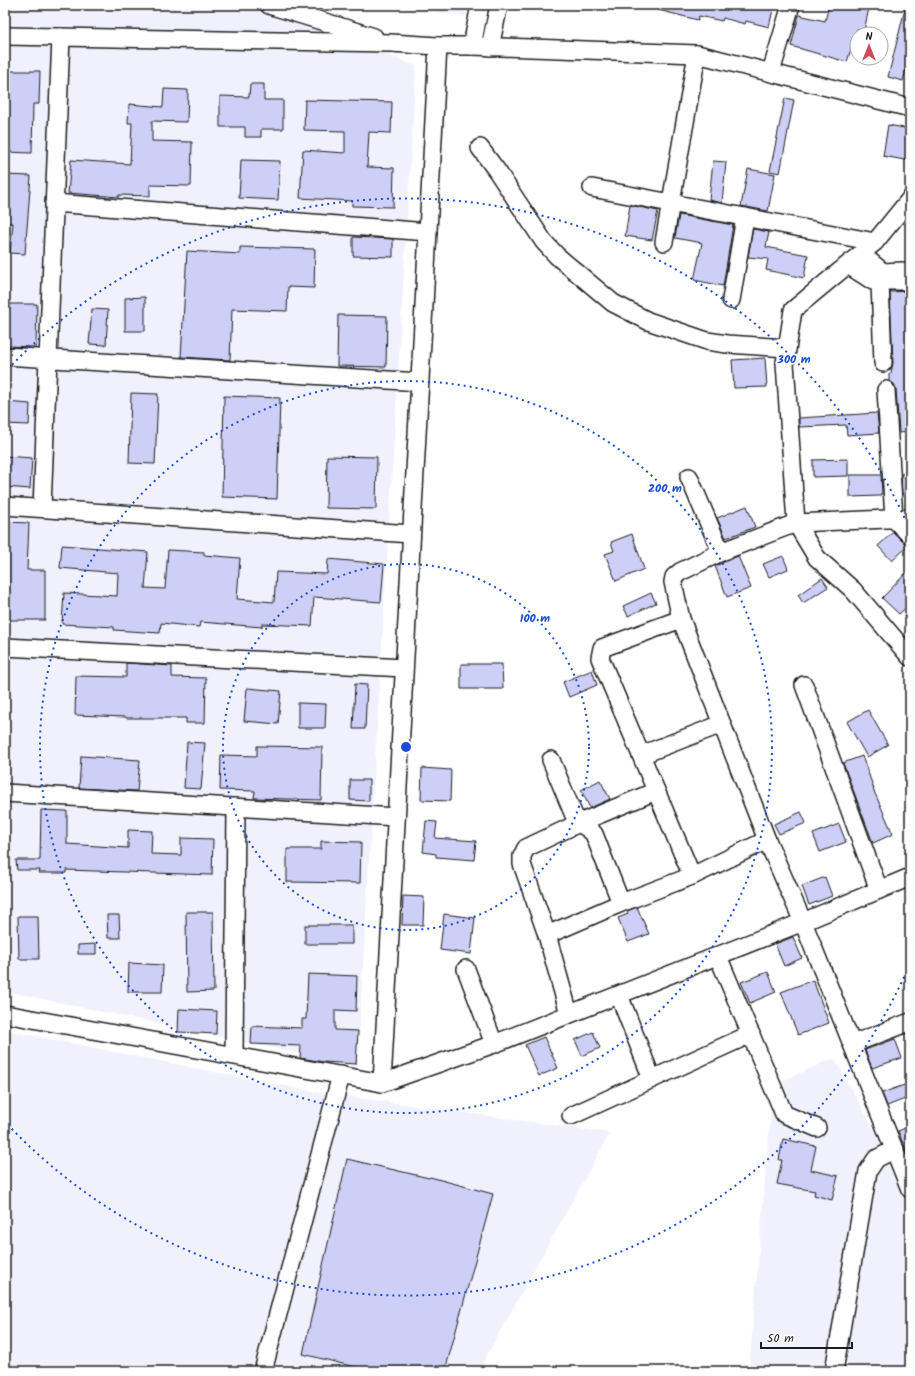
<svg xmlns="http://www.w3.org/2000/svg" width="915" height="1376" viewBox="0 0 915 1376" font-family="Kalam,sans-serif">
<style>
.built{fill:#f0f1fd}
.building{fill:#cecff7;stroke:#1c1c1c}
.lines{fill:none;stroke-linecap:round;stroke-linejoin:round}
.minor-casing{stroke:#1c1c1c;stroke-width:20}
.minor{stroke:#fff;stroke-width:17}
.ring{fill:none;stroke:#1d4ed8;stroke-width:2;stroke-dasharray:2 4}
.centre{fill:#1d4ed8;stroke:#fff;stroke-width:2}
.ring-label{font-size:12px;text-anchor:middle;font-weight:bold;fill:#1d4ed8;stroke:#fff;stroke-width:3;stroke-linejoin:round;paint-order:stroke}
</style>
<rect width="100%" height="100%" fill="#fff"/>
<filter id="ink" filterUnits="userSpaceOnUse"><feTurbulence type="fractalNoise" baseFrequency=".025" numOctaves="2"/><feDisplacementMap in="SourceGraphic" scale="8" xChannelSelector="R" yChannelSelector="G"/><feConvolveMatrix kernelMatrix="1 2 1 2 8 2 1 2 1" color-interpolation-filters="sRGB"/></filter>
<g filter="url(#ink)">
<!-- built -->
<g class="built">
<polygon points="5,5 248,5 284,14 416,66 357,1066 5,991"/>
<polygon points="374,5 468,5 466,16"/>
<polygon points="5,1030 315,1092 610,1133 478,1371 5,1371"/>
<polygon points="834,1058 901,1178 910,1222 910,1371 749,1371 773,1085"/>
</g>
<!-- building -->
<g class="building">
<polygon points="655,5 774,5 769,27 746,21 745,24 723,18 722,21 699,16 698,20 654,9"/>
<polygon points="829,5 858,5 869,8 864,31 857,29 847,62 791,46 799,15 825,21"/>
<polygon points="906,5 910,6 910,54 903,81 888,77"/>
<polygon points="5,71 40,71 39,104 33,104 32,153 5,152"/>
<polygon points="250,84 264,84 264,100 283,100 283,129 261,129 261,137 245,137 245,127 220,127 220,96 249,97"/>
<polygon points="164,89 188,90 187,122 152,121 152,141 192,142 191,186 150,185 150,196 119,195 119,197 68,193 71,160 130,164 132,123 128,123 129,104 163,107"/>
<polygon points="785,98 794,100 780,173 770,171"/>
<polygon points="305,100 392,102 391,133 369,132 367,167 394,168 393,207 352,206 352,201 300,198 303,150 345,153 345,131 304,130"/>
<polygon points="888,125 910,129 910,161 883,156"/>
<polygon points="241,160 280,161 278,200 239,198"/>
<polygon points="713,161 726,162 722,203 709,200"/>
<polygon points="748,169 775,174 768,211 741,206"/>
<polygon points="5,175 31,176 25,254 10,253 13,223 7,223 9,204 5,204"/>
<polygon points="630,205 658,211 652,240 625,236"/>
<polygon points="679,215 733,225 723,286 694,280 702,243 675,238"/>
<polygon points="753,229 769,232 766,247 808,255 804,278 766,270 768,259 748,257"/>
<polygon points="353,237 393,239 393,257 353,256"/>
<polygon points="240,247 315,249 314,288 288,287 287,311 232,309 230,360 181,357 187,251 240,254"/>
<polygon points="910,291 910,422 907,422 907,432 899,433 896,389 894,384 889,381 889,374 891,373 893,363 890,292"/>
<polygon points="145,297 145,331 125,331 125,298"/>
<polygon points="5,304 37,304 36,347 5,346"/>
<polygon points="92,309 108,310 106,345 89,344"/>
<polygon points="338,315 387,316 386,367 337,366"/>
<polygon points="765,358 767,387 734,388 732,360"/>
<polygon points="131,393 158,394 155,464 129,463"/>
<polygon points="224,396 280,398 277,499 222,497"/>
<polygon points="5,402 30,404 29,425 5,424"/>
<polygon points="877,413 879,433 847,435 846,425 799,427 799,418"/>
<polygon points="5,456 32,458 30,489 5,487"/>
<polygon points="327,456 377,457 376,509 326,508"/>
<polygon points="848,459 848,476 813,477 813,460"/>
<polygon points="910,473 910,494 902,494 901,474"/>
<polygon points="850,475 881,475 882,494 880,494 880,496 850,497"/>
<polygon points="747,506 755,527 726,538 717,518"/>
<polygon points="5,522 29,523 27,570 45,570 45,620 6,620"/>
<polygon points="893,532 903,542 909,545 892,561 878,546"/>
<polygon points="632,534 644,569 616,581 605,554 614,551 611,542"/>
<polygon points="62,545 148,552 145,588 165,589 168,550 204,552 204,555 240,558 237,599 274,602 276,572 327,574 328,559 384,564 381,602 314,597 312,626 262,624 262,627 200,622 199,627 161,623 160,633 114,630 114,627 62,624 64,593 117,596 118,573 60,568"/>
<polygon points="738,556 751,588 727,597 715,566"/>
<polygon points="783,556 788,569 769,577 763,564"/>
<polygon points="910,569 910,604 899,614 882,598"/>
<polygon points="822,578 828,587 803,603 798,595"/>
<polygon points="651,593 656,603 628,616 623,606"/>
<polygon points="126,663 172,666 172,677 206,678 205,723 186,723 186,718 126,718 126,717 75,715 76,676 126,677"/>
<polygon points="461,664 502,664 503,689 461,689"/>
<polygon points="592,670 597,685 569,697 563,682"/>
<polygon points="355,684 367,685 365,729 353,729"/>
<polygon points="247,688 281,691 278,724 244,721"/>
<polygon points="298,703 326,704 325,728 298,728"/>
<polygon points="868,710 888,745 867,757 847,722"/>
<polygon points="187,742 205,743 201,789 184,788"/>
<polygon points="257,746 322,747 321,800 254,798 255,791 220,790 221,755 257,756"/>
<polygon points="81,756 140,760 137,791 79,788"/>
<polygon points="862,756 874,789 873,789 893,834 873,843 843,763"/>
<polygon points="422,768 451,770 450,801 421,800"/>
<polygon points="350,780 369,780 369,801 350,800"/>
<polygon points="600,780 610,799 590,808 581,790"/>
<polygon points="41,810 67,811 67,844 128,848 128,830 152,831 151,854 181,855 181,838 213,839 212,875 66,870 66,873 39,873 40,870 17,870 16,860 40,860"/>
<polygon points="801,812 806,823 779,834 774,824"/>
<polygon points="426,821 437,822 435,838 476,841 474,860 436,857 436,854 423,852"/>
<polygon points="839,824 846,842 820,852 813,834"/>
<polygon points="321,841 361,842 360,883 287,882 287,849 321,849"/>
<polygon points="825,877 832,896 809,905 802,886"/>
<polygon points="403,896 424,897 423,925 402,925"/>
<polygon points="637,907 649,934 628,942 618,918 628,914 627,911"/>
<polygon points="186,912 213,912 214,991 187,992"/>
<polygon points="444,914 475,918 471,954 440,950"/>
<polygon points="107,915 119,915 120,938 108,938"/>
<polygon points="18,916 38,916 39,959 19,959"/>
<rect x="305" y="925" width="47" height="19"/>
<polygon points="793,937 802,958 784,966 775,944"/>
<polygon points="96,944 96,954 78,954 78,945"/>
<polygon points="129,963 163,965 162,992 128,992"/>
<polygon points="768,972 776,992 750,1003 741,982"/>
<polygon points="308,974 357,976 356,1011 335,1010 335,1030 358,1031 356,1064 324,1062 300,1058 301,1046 251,1044 252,1026 302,1028 302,1019 306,1019"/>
<polygon points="813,980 829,1023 798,1035 781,992"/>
<polygon points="179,1009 217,1011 216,1034 178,1032"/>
<polygon points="593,1032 600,1048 582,1056 575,1040"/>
<polygon points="544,1037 558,1068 539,1076 525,1045"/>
<polygon points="895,1039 902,1058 872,1068 865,1050"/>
<polygon points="910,1083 910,1097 887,1106 882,1093"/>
<polygon points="910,1126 910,1160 898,1131"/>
<polygon points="783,1139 816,1146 811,1170 838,1176 832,1200 814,1195 815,1191 777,1184 782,1160 779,1160"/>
<polygon points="347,1159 429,1178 430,1177 493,1194 445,1371 371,1371 303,1354"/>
</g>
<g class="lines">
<defs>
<g id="minor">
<polyline points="269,5 374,37"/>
<polyline points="5,36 391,43 438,46 472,46 697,54 910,108"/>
<polyline points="472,46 480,5"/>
<polyline points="490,47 499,5"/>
<polyline points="771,72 791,5"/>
<polyline points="480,148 497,171 544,242 557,256 613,303 648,321 707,341 727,344 787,348"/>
<polyline points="592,188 875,242"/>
<polyline points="910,199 875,242 793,310 785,363 796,523 817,558 853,590 910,657"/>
<polyline points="54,203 428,232"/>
<polyline points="664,242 697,54"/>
<polyline points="861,254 883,272 902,271"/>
<polyline points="848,265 873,281 910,281"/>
<polyline points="880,282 883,363"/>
<polyline points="731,300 745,217"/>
<polyline points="5,356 420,382"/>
<polyline points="886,390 894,519 910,535"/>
<polyline points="689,477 721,552"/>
<polyline points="5,506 411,534"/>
<polyline points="42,508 61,37"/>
<polyline points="910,518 796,523 721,552 680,572 674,577 673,582 681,619 767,840 803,922 910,1189"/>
<polyline points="681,619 602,648 600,658 692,876"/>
<polyline points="5,647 404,668"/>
<polyline points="804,685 879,890"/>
<polyline points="641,755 722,724"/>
<path d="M551 760 575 818C580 825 588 827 594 834L621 903"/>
<polyline points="5,793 396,817"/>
<polyline points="547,935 621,903 692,876 767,840"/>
<polyline points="718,956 784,1114 817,1128"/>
<polyline points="466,969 494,1044"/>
<polyline points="619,995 652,1079"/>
<polyline points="5,1014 382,1083 494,1044 803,922 910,877"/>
<polyline points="569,1014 547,935 522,864 522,856 526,848 579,823 656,791"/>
<polyline points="852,1044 910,1022"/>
<polyline points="234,1055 236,807"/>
<polyline points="382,1083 438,46"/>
<polyline points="571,1116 751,1034"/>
<polyline points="263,1371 341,1075"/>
<polyline points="834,1371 868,1171 876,1159 895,1149"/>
</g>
</defs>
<!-- minor casing -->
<use href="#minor" class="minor-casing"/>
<!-- minor -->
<use href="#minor" class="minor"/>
</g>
</g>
<!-- distance rings -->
<g class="ring">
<circle cx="406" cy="747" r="183"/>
<circle cx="406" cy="747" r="366"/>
<path d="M909 966A549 549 0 0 1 8 1125M8 369A549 549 0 0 1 909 528"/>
</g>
<circle cx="406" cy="747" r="6" class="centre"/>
<g class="ring-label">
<text x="794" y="363">300 m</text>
<text x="665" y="492">200 m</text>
<text x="535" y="622">100 m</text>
</g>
<!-- margin -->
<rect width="915" height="1376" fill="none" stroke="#fff" stroke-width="20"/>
<rect x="10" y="10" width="895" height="1356" fill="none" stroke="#1c1c1c" stroke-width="1.5" filter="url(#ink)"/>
<!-- north arrow -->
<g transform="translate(869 46)"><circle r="19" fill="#ffffff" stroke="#a4a4a4"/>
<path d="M0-3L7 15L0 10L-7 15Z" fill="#d1495b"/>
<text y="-6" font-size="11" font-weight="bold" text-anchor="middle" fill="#1c1c1c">N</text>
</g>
<!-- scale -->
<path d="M761 1342v6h91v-6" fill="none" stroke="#1c1c1c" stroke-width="2"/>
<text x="767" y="1342" font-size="12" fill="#1c1c1c" stroke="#ffffff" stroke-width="3" paint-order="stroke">50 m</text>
</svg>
